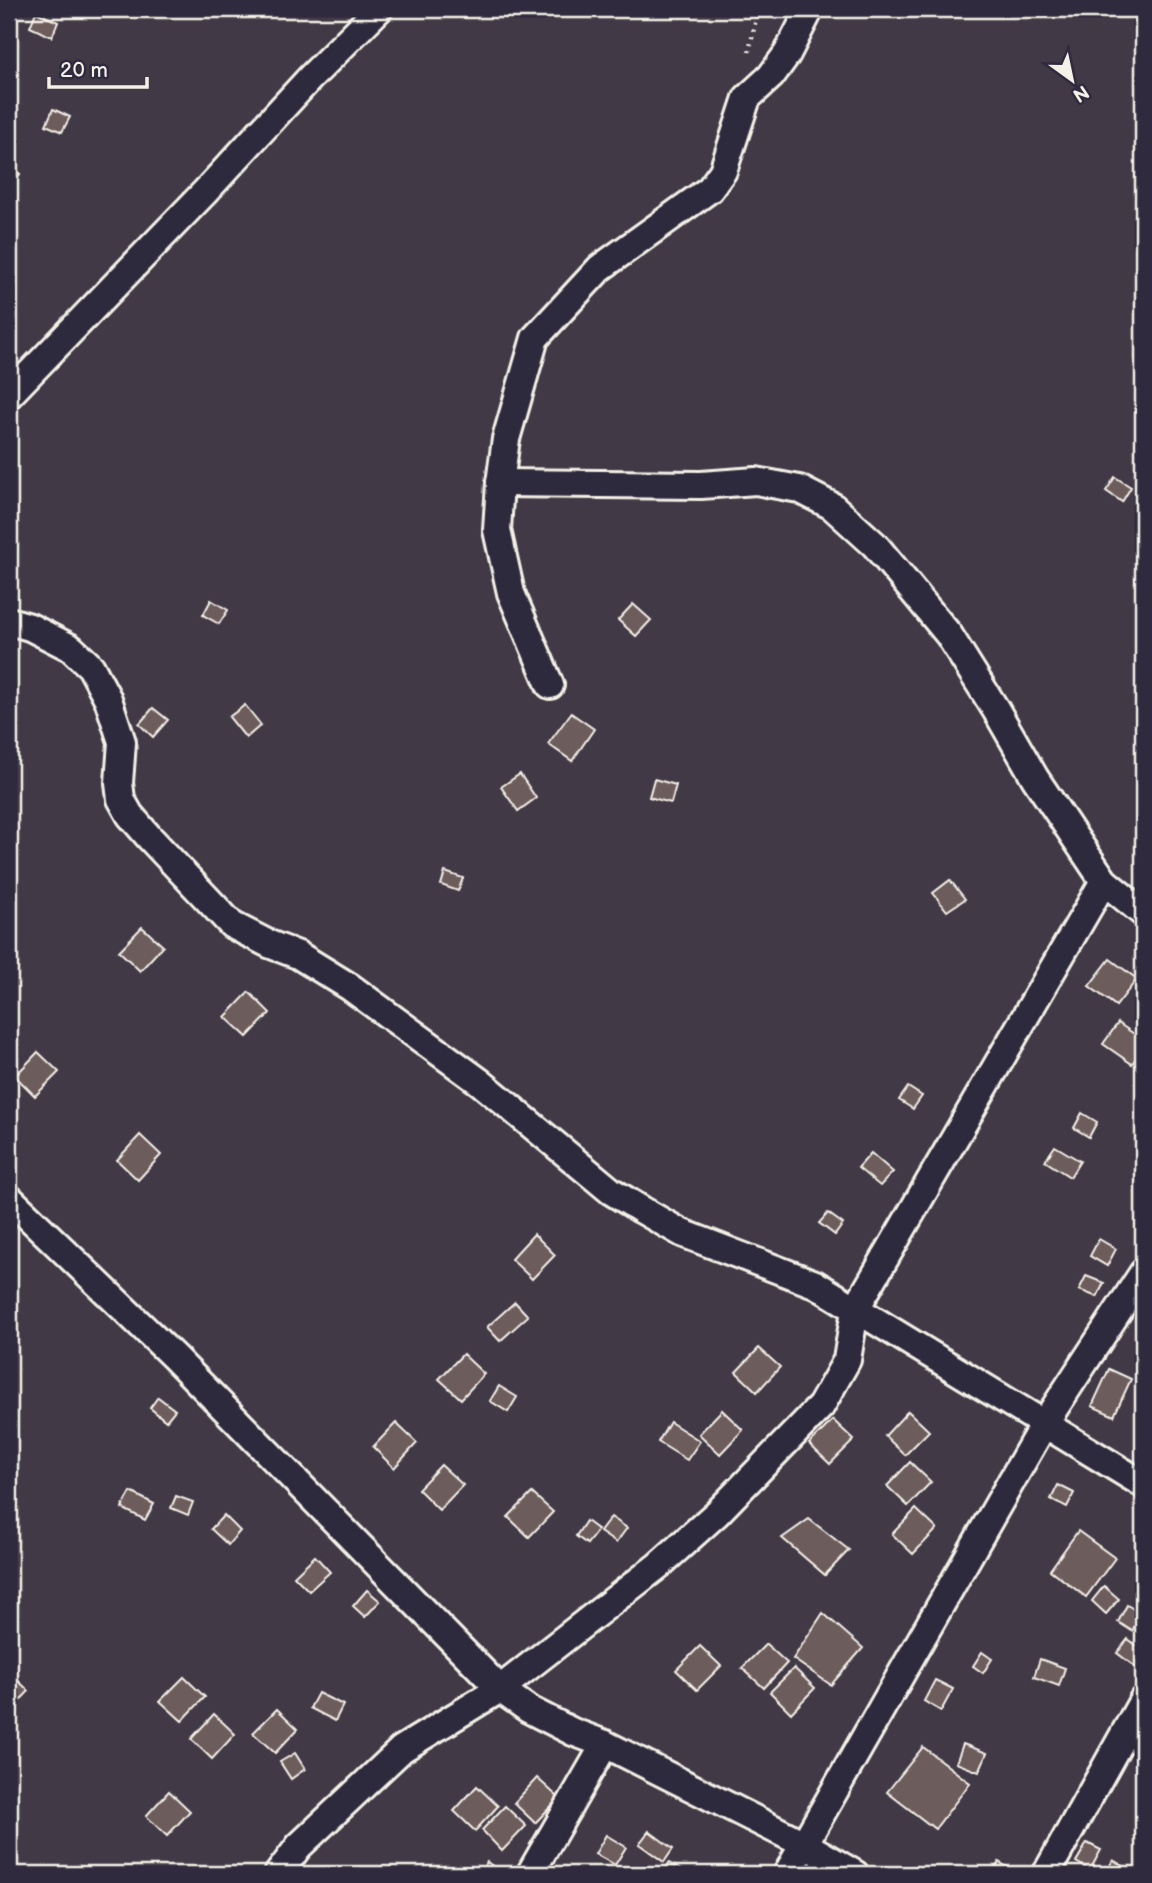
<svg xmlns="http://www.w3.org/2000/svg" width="1152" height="1883" viewBox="0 0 1152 1883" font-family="'Balsamiq Sans',sans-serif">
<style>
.building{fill:#6d5b5b;stroke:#f4f1e8;stroke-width:2}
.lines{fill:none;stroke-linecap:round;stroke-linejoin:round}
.street-casing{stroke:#f4f1e8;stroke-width:32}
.path{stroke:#f4f1e8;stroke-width:4.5;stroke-dasharray:2 5;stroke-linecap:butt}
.street{stroke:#2f2a3d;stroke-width:26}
</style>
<rect width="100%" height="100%" fill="#423946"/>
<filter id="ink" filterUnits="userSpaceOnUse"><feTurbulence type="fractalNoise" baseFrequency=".0143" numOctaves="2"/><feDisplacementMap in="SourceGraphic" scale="14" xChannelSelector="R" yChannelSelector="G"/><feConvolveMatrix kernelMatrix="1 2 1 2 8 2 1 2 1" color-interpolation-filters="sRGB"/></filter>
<g filter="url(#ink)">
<!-- building -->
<g class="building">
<polygon points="36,12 58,22 52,37 30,27"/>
<polygon points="53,109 70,117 62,132 46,125"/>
<polygon points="9,168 20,174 11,190 9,189"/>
<polygon points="1115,477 1131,487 1122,502 1106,491"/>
<polygon points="211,600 228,610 219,624 203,615"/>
<polygon points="633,604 651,620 636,636 618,620"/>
<polygon points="245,705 261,725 246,738 229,717"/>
<polygon points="153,708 168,720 153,737 139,724"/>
<polygon points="571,713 594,729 572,761 548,744"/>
<polygon points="520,774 536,798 518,811 501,787"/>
<polygon points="654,779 676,785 671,803 649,797"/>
<polygon points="445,872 463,878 458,891 441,885"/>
<polygon points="950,880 965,899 947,911 933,893"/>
<polygon points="142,927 163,946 140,971 119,951"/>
<polygon points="1110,959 1137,979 1116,1006 1089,986"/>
<polygon points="249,992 270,1013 247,1037 225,1017"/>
<polygon points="1118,1023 1143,1040 1143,1047 1132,1064 1103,1044"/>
<polygon points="38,1052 59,1072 35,1096 15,1076"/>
<polygon points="908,1087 922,1096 913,1109 899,1100"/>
<polygon points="1082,1113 1097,1122 1089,1137 1074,1128"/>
<polygon points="140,1135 161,1155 138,1180 117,1160"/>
<polygon points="1055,1146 1080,1161 1070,1177 1045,1161"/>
<polygon points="871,1153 893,1172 880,1186 858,1168"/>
<polygon points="828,1213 843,1224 835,1235 819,1223"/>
<polygon points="534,1234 555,1255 532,1279 511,1259"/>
<polygon points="1099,1239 1116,1249 1107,1266 1090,1256"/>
<polygon points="1086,1276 1104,1283 1097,1297 1079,1290"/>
<polygon points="515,1302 528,1316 500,1341 487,1327"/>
<polygon points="759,1348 780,1367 757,1392 736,1372"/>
<polygon points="463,1354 484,1374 461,1399 439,1379"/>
<polygon points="1109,1369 1131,1379 1114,1416 1092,1406"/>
<polygon points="499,1386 517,1397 508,1412 490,1401"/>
<polygon points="158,1397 175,1410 166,1421 150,1408"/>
<polygon points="722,1410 743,1430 720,1454 699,1434"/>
<polygon points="908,1411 929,1431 905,1455 885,1436"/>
<polygon points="833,1420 854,1440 830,1464 809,1444"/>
<polygon points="670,1422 700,1441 687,1460 658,1442"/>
<polygon points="396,1423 417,1443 394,1468 373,1447"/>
<polygon points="910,1462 931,1482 908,1506 887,1486"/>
<polygon points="441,1465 463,1485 439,1510 418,1489"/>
<polygon points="1058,1485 1074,1493 1067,1507 1051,1499"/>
<polygon points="131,1492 154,1504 145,1520 122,1508"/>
<polygon points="532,1493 553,1512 529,1537 508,1517"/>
<polygon points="176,1496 193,1502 188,1515 171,1508"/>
<polygon points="916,1509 937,1529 913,1554 892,1534"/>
<polygon points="224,1515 240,1531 228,1545 211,1529"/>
<polygon points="611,1517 627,1528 616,1543 600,1532"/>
<polygon points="809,1519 849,1550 825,1575 782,1538"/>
<polygon points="586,1521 598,1530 587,1544 576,1536"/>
<polygon points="1078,1531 1115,1558 1086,1597 1050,1570"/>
<polygon points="315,1556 330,1572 309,1591 294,1576"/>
<polygon points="1104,1586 1119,1599 1106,1614 1092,1601"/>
<polygon points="367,1590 380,1601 365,1617 353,1606"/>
<polygon points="1127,1605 1142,1614 1132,1631 1118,1622"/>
<polygon points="823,1613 863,1648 831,1685 793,1659"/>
<polygon points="1128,1639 1143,1650 1143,1660 1137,1668 1117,1653"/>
<polygon points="766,1644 787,1663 764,1688 742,1668"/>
<polygon points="700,1646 721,1666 697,1690 676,1670"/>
<polygon points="982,1652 992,1659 983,1673 973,1666"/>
<polygon points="1040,1659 1065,1668 1059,1686 1034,1677"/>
<polygon points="794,1668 815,1688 791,1713 770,1692"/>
<polygon points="9,1672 29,1691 9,1712"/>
<polygon points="184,1677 205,1697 182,1721 160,1701"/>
<polygon points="935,1680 953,1689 941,1711 924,1701"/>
<polygon points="318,1693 343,1705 335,1721 310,1708"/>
<polygon points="277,1709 298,1729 275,1753 253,1733"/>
<polygon points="214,1714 235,1734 212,1759 191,1739"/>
<polygon points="963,1744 987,1753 979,1772 956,1763"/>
<polygon points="923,1747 970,1783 935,1829 887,1792"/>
<polygon points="295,1753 305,1769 291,1779 280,1762"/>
<polygon points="537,1778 559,1798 535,1823 514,1803"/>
<polygon points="477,1786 498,1806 475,1831 454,1811"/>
<polygon points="169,1791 190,1811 167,1836 146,1816"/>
<polygon points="505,1806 526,1826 502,1851 482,1830"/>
<polygon points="649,1831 673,1849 664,1862 639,1844"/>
<polygon points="606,1835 626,1847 615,1865 595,1854"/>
<polygon points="1087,1843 1101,1850 1090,1870 1076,1862"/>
<polygon points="1113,1860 1137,1874 1105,1874"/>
<polygon points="487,1862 504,1874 479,1874"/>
<polygon points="999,1862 1019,1874 992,1874"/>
<polygon points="669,1863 688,1874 663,1874"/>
</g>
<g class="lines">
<defs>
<g id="street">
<polyline points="9,395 205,192 310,78 379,9"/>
<polyline points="500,483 701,485 756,481 799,489 832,506 875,545 949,635 996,710 1035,778 1104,881 1143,913"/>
<polyline points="9,621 30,627 71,648 91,667 108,699 122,742 119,783 121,799 130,815 149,837 232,925 269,944 298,955 350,987 480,1082 611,1191 642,1210 682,1233 815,1284 1143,1484"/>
<polyline points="550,685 511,593 497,530 500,483 506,439 535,338 600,268 710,189 723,171 747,98 771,76 787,54 810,9"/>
<polyline points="9,1198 174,1357 500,1689 528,1709 573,1732 605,1744 804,1844 855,1874"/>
<polyline points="278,1874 299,1846 402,1749 500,1689 659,1565 717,1513 821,1406 847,1360 855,1310 1104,881"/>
<polyline points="530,1874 605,1744"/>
<polyline points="787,1874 1044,1424 1143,1273"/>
<polyline points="1046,1874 1143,1700"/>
</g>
</defs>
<!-- street casing -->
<use href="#street" class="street-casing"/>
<!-- path -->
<polyline class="path" points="749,52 758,9"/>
<!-- street -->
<use href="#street" class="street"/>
</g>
</g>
<!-- margin -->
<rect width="1152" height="1883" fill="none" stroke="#2f2a3d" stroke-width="35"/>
<rect x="18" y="18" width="1117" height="1848" fill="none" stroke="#f4f1e8" stroke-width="2.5" filter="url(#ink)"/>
<!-- north arrow -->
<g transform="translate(1072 80) rotate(147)" stroke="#2f2a3d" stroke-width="5" paint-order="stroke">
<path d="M0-5L12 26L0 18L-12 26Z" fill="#f4f1e8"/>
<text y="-10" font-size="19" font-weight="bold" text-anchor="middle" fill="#f4f1e8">N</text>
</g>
<!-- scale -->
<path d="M49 77v10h98v-10" fill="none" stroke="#f4f1e8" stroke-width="3.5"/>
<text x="60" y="77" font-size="21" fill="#f4f1e8" stroke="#2f2a3d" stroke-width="5" paint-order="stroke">20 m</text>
</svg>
